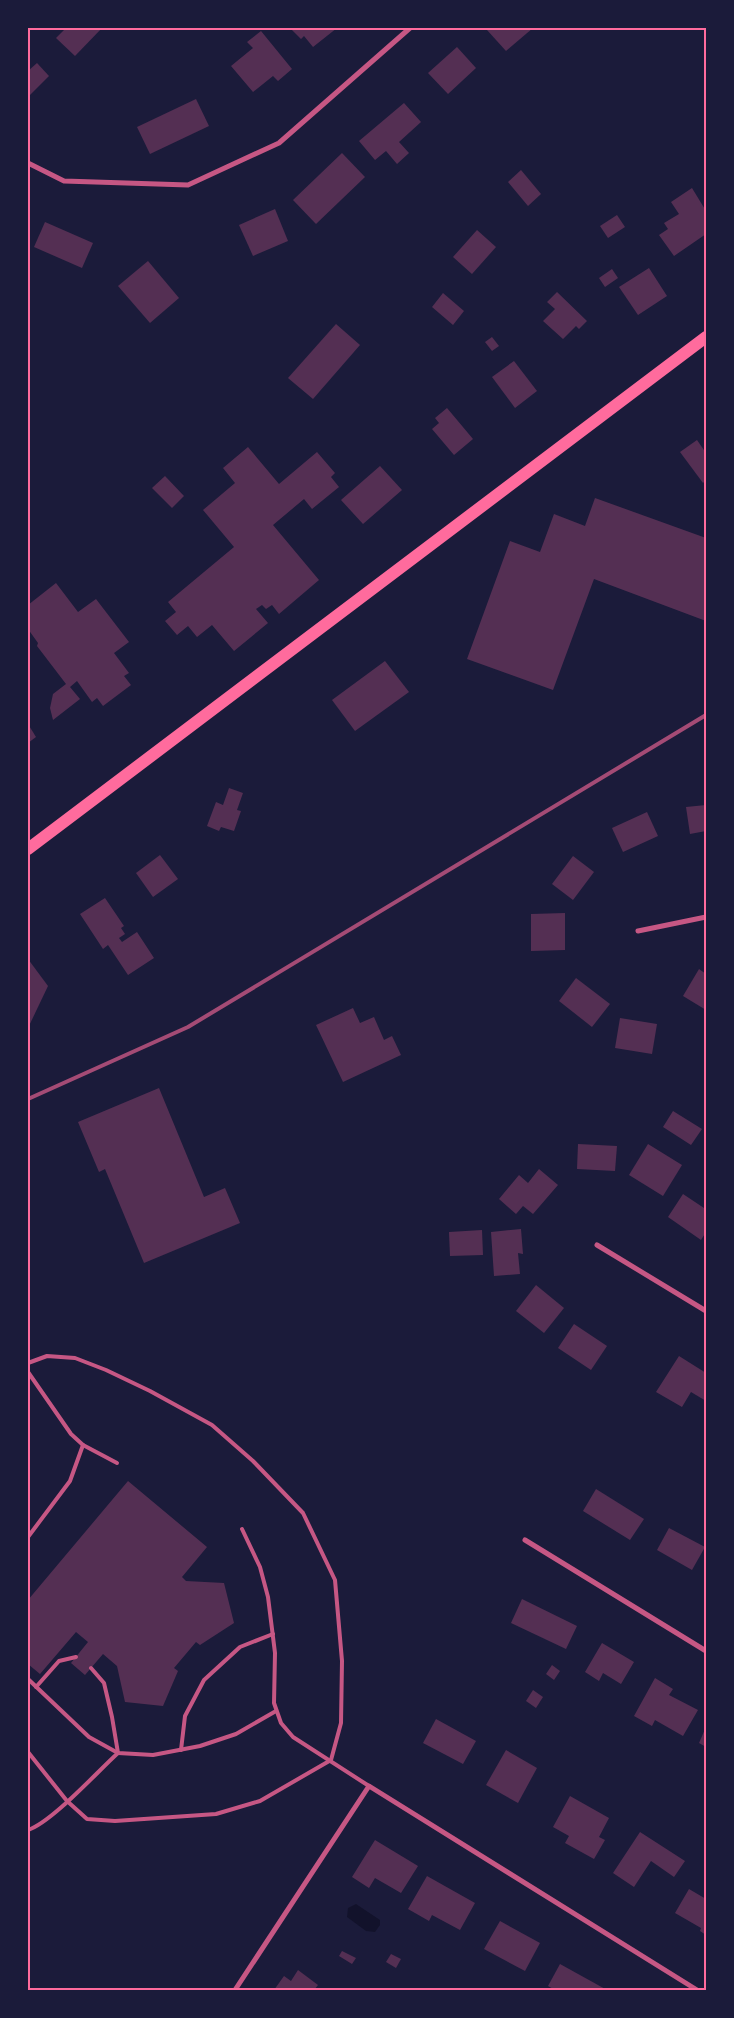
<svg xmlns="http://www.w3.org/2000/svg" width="734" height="2018" viewBox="0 0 734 2018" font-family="Figtree,sans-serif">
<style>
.water{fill:#12122b}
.building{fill:#542f53}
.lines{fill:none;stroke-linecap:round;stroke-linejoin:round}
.service{stroke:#c65784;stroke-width:4}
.minor{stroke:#c65784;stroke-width:5}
.primary{stroke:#ff6b9d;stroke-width:12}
.rail{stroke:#a44b75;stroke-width:4}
.neatline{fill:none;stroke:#ff6b9d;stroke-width:2}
</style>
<rect width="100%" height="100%" fill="#1b1b3a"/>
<!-- water -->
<polygon class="water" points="356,1904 380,1920 380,1925 375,1932 366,1931 347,1917 348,1908"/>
<!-- building -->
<g class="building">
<polygon points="66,28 102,28 75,56 56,38"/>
<polygon points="290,28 337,28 313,47 304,36 301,39"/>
<polygon points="490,28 533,28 506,51 487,30"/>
<polygon points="261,31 292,69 278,81 273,76 253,92 231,66 253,48 247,42"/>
<polygon points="457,47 476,68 448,94 428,73"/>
<polygon points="37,63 49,76 28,97 28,71"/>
<polygon points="196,99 209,126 150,154 137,127"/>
<polygon points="404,103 421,122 399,142 409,153 397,164 386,151 375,160 359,141"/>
<polygon points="342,153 365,177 316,224 293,200"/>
<polygon points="521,170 541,194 528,206 508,182"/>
<polygon points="692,188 706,211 706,234 674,256 659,235 668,229 664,223 679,214 671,202"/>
<polygon points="275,209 288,241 253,256 239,225"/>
<polygon points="617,215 625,227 608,238 600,226"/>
<polygon points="45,222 93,243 82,268 34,247"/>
<polygon points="477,230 496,247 472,274 453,257"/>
<polygon points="148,261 179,298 150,323 118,286"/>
<polygon points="649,268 667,296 638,315 619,287"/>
<polygon points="612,269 618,278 605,287 599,278"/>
<polygon points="557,292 587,321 579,329 576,326 563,339 543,321 555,309 547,302"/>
<polygon points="443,293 464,311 453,325 432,307"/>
<polygon points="336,324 360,345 313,399 288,378"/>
<polygon points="492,337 499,346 492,351 485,342"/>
<polygon points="514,361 537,391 515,408 492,377"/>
<polygon points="447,408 473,439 454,455 432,429 439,423 435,418"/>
<polygon points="697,440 706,453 706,480 703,483 680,452"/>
<polygon points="248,447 279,484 317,452 335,473 331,477 339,487 312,509 304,499 273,525 319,580 279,614 272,605 266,609 262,605 256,609 268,623 234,651 212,625 197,637 188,626 177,635 165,621 176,612 168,602 234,547 203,510 235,483 223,468"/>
<polygon points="380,466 402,490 363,524 341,500"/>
<polygon points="165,476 184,496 172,508 152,488"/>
<polygon points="595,498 706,538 706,621 594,579 553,690 467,659 510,541 540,552 554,514 585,526"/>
<polygon points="56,583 78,612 96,599 129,642 114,653 129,673 124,676 131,685 103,706 97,698 92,702 77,681 70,687 80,699 53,720 50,708 53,694 66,684 37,646 38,643 28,629 28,605"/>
<polygon points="385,661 409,692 355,731 332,700"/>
<polygon points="28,724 36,737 28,743"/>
<polygon points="229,788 243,793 237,810 241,811 234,831 221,827 219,831 207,826 216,802 223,805"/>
<polygon points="706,805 706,831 690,834 686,807"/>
<polygon points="647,812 658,836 623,852 612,828"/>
<polygon points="160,855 178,879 153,897 136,873"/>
<polygon points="573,856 594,872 573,900 552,884"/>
<polygon points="105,898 124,926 121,928 125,934 119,938 122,942 137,932 154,958 128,975 108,945 103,949 80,914"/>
<polygon points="565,913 565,950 531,951 531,914"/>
<polygon points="28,959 48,986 28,1028"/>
<polygon points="699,969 706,974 706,1010 683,996"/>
<polygon points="576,978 610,1004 592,1027 559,1001"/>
<polygon points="353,1008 360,1023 374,1017 384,1040 392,1036 401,1055 343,1082 316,1025"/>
<polygon points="620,1018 657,1024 652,1054 615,1048"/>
<polygon points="159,1088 204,1197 225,1188 240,1223 144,1263 105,1169 99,1172 78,1122"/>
<polygon points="673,1111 702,1129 691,1145 663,1127"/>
<polygon points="578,1144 617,1146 615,1171 577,1169"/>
<polygon points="648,1144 682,1165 663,1196 629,1175"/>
<polygon points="539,1169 558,1185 533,1214 523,1206 516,1214 499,1199 519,1175 528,1183"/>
<polygon points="683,1194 704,1208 706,1205 706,1232 701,1240 668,1217"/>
<polygon points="521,1229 523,1254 518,1253 520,1274 494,1276 491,1232"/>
<polygon points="482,1230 483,1255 450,1256 449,1232"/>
<polygon points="536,1285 564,1308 544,1333 516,1311"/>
<polygon points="574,1324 607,1346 591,1370 558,1348"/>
<polygon points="679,1356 706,1373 706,1401 691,1392 682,1407 656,1392"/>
<polygon points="128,1481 207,1547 182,1577 186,1581 224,1583 234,1623 200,1645 196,1642 174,1668 178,1671 163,1706 125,1702 117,1666 103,1654 85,1675 71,1663 88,1642 76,1632 40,1674 28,1664 28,1600"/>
<polygon points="596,1489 644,1519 630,1540 583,1511"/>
<polygon points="669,1528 705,1547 692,1570 657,1550"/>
<polygon points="522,1599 577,1626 566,1649 511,1623"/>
<polygon points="602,1643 634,1662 621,1684 603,1673 599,1681 585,1672"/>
<polygon points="552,1665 560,1671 554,1680 546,1674"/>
<polygon points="655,1678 673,1689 669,1695 698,1710 683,1736 655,1720 652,1726 634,1716"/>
<polygon points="533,1690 543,1697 536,1708 526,1701"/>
<polygon points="436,1719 476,1741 463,1764 423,1743"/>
<polygon points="706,1727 706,1747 699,1743"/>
<polygon points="506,1750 537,1768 518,1803 486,1785"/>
<polygon points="570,1796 609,1818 599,1837 605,1840 594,1859 565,1843 569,1836 553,1827"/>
<polygon points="640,1832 685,1861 674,1877 651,1861 634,1887 613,1873"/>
<polygon points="375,1840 418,1866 401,1893 375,1878 369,1888 352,1877"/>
<polygon points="427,1876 475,1903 460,1930 432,1915 429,1921 408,1909"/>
<polygon points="689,1889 706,1899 706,1935 700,1931 701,1928 675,1913"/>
<polygon points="500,1921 540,1943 525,1971 484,1949"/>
<polygon points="342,1951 356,1958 352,1964 339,1956"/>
<polygon points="391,1954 401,1959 396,1968 386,1962"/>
<polygon points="560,1964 607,1990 555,1990 548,1986"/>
<polygon points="298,1970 318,1985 314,1990 274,1990 284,1976 291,1981"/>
</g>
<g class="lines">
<!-- service -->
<g class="service">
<polyline points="28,1363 47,1356 75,1358 106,1370 150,1391 212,1425 253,1461 303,1513 335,1580 342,1661 341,1723 331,1760 260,1801 216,1814 115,1821 87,1819 67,1801 28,1752"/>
<polyline points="28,1372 71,1434 83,1445 117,1463"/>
<polyline points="242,1529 260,1567 268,1597 275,1653 274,1703 281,1723 293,1737 369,1786"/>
<polyline points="28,1537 70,1481 83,1445"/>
<polyline points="28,1679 89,1737 118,1753 153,1755 200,1746 236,1734 276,1711"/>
<polyline points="36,1687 59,1661 76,1657"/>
<polyline points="181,1750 185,1716 204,1680 240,1647 273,1634"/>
<path d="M28 1830C52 1822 97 1772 118 1753L112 1717 104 1683 91 1668"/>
</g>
<!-- minor -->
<g class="minor">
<polyline points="28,163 64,181 188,185 279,143 410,28"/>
<polyline points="638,931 706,917"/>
<polyline points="597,1245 706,1311"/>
<polyline points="525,1540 706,1651"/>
<polyline points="235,1990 369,1786 697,1990"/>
</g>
<!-- primary -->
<polyline class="primary" points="28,849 706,337"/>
<!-- rail -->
<polyline class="rail" points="28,1099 188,1027 706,715"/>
</g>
<!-- border -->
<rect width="734" height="2018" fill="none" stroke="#1b1b3a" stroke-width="58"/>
<rect x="29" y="29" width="676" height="1960" class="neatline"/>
</svg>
